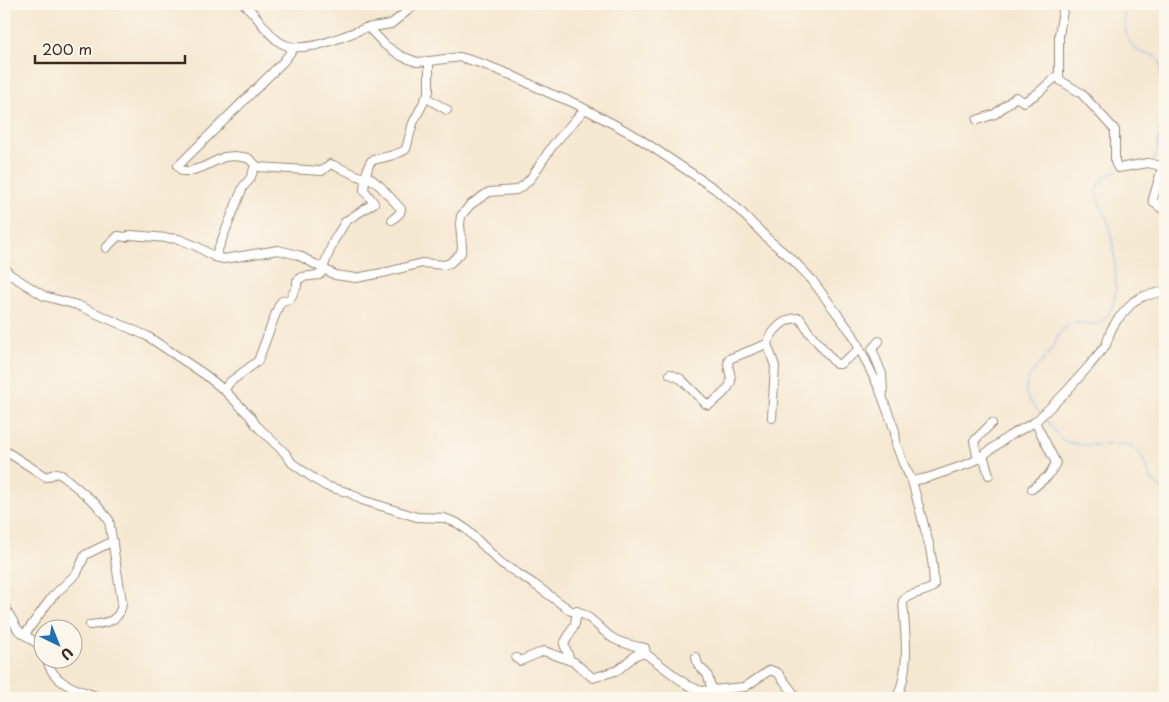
<svg xmlns="http://www.w3.org/2000/svg" width="1169" height="702" viewBox="0 0 1169 702" font-family="'Playpen Sans',sans-serif">
<style>
.lines{fill:none;stroke-linecap:round;stroke-linejoin:round}
.stream{stroke:#88b8f3;stroke-width:1}
.minor-casing{stroke:#988978;stroke-width:10}
.minor{stroke:#fff;stroke-width:8}
</style>
<rect width="100%" height="100%" fill="#fbf7ec"/>
<filter id="ink" filterUnits="userSpaceOnUse"><feTurbulence type="fractalNoise" baseFrequency=".02" numOctaves="2"/><feDisplacementMap in="SourceGraphic" scale="10" xChannelSelector="R" yChannelSelector="G"/><feConvolveMatrix kernelMatrix="1 2 1 2 8 2 1 2 1" color-interpolation-filters="sRGB"/></filter>
<filter id="wash" filterUnits="userSpaceOnUse"><feTurbulence type="fractalNoise" baseFrequency=".0096" numOctaves="4" result="noise"/><feDisplacementMap in="SourceGraphic" scale="20" xChannelSelector="R" yChannelSelector="G"/><feGaussianBlur stdDeviation="1.12" result="paint"/><feColorMatrix in="noise" values="0 0 0 0 0 0 0 0 0 0 0 0 0 0 0 0 0 1.4 0 .05"/><feComposite in="paint" operator="in"/></filter>
<g filter="url(#wash)">
<rect width="100%" height="100%" fill="#f5e8d1"/>
<g class="lines">
<!-- stream -->
<g class="stream">
<path d="M1126 4C1122 19 1124 45 1141 52 1146 55 1151 54 1157 57L1161 65V80L1165 82"/>
<path d="M1152 162C1163 149 1155 127 1165 113"/>
<path d="M1040 413C1034 406 1025 398 1026 387 1027 374 1042 363 1049 353 1056 343 1058 330 1069 325 1084 317 1100 338 1113 305 1119 288 1114 244 1109 225 1106 214 1099 204 1096 193 1099 180 1106 175 1118 171"/>
<path d="M1045 418C1051 425 1055 434 1063 440 1076 448 1115 443 1131 445L1141 455 1152 481 1165 491"/>
</g>
</g>
</g>
<g filter="url(#ink)">
<g class="lines">
<defs>
<g id="minor">
<path d="M244 4C257 15 265 31 278 41 300 58 342 36 366 28L370 29 385 45 401 56 417 62 430 61 460 57 483 64 511 75 551 94 572 102 634 135 715 189 735 206 769 240 793 260 812 280 853 335 879 388 895 431 896 444 903 463 912 481 930 548 933 567 934 586C925 594 910 591 903 601 905 634 911 666 897 698"/>
<polyline points="1064,4 1059,35 1059,77 1061,81 1081,93 1115,130 1115,162 1118,168 1148,163 1161,166 1162,168 1153,199 1153,202 1165,211"/>
<polyline points="366,28 391,24 416,4"/>
<polyline points="294,48 283,62 178,166 182,171 190,171 203,167 224,157 235,156 248,158 258,167 322,171 330,164 333,165 365,179"/>
<polyline points="427,98 447,110"/>
<polyline points="977,120 995,114 1016,97 1024,102 1038,93 1059,74"/>
<polyline points="366,175 380,186 401,209 400,213 392,220"/>
<polyline points="1160,207 1165,188"/>
<polyline points="106,248 118,236 126,237 131,235 179,239 196,246 215,257 243,187 250,179 255,166"/>
<polyline points="215,257 224,259 278,250 298,255 335,275 356,278 387,272 422,263 444,265 450,263 461,253 462,247 460,224 461,216 470,205 489,192 516,190 523,186 531,178 553,145 585,109"/>
<path d="M4 266 9 274 44 296 77 305 147 336 204 374 224 390 250 416 256 425 285 453 292 463 313 478 326 486 350 493 362 500 417 517 444 518 457 523 466 529 501 563 534 584 571 611C590 612 599 630 614 639 623 644 635 646 645 648L646 654"/>
<polyline points="879,341 872,349 882,374 883,393"/>
<path d="M670 374 681 379 706 404 709 405C716 400 731 389 731 380 731 372 726 366 729 359L767 344"/>
<path d="M224 390 230 382 258 361 279 305 282 301 290 299 297 286V281L302 277 319 275 321 273 334 240 346 221 374 203 364 190C365 181 366 168 371 161 373 159 398 156 406 149L413 123 429 92V61"/>
<path d="M772 418 775 366 767 344C772 330 785 317 800 318L808 331 836 364H840L860 349"/>
<path d="M4 450 46 477 57 473 63 476 95 503 109 520 122 602C121 622 106 623 90 625"/>
<polyline points="983,455 989,475"/>
<polyline points="978,459 974,441 992,423"/>
<polyline points="912,481 927,478 968,464 978,459 1009,436 1035,422 1065,393 1089,366 1106,345 1111,330 1117,320 1134,301 1144,296 1165,291"/>
<polyline points="1032,489 1048,476 1056,463 1035,422"/>
<polyline points="4,610 6,609 18,630 42,647"/>
<polyline points="25,634 52,597 77,573 85,555 113,541"/>
<polyline points="696,657 698,665 707,674 712,689"/>
<polyline points="516,658 520,661 544,651 574,662 593,678 618,670 637,654 646,654 687,685 701,691 745,687 770,670 778,673 797,698"/>
<path d="M47 660C54 686 78 689 101 698"/>
<polyline points="570,660 564,644 575,624 577,611"/>
</g>
</defs>
<!-- minor casing -->
<use href="#minor" class="minor-casing"/>
<!-- minor -->
<use href="#minor" class="minor"/>
</g>
</g>
<!-- margin -->
<rect width="1169" height="702" fill="none" stroke="#fbf7ec" stroke-width="20"/>
<!-- north arrow -->
<g transform="translate(58 644) rotate(137)"><circle r="24" fill="#fbf7ec" stroke="#aea59a"/>
<path d="M0-4L9 19L0 12L-9 19Z" fill="#1f6fb2"/>
<text y="-8" font-size="14" font-weight="bold" text-anchor="middle" fill="#3b2a1e">U</text>
</g>
<!-- scale -->
<path d="M35 55v8h150v-8" fill="none" stroke="#3b2a1e" stroke-width="2.5"/>
<text x="42" y="55" font-size="15" fill="#3b2a1e" stroke="#fbf7ec" stroke-width="4" paint-order="stroke">200 m</text>
</svg>
